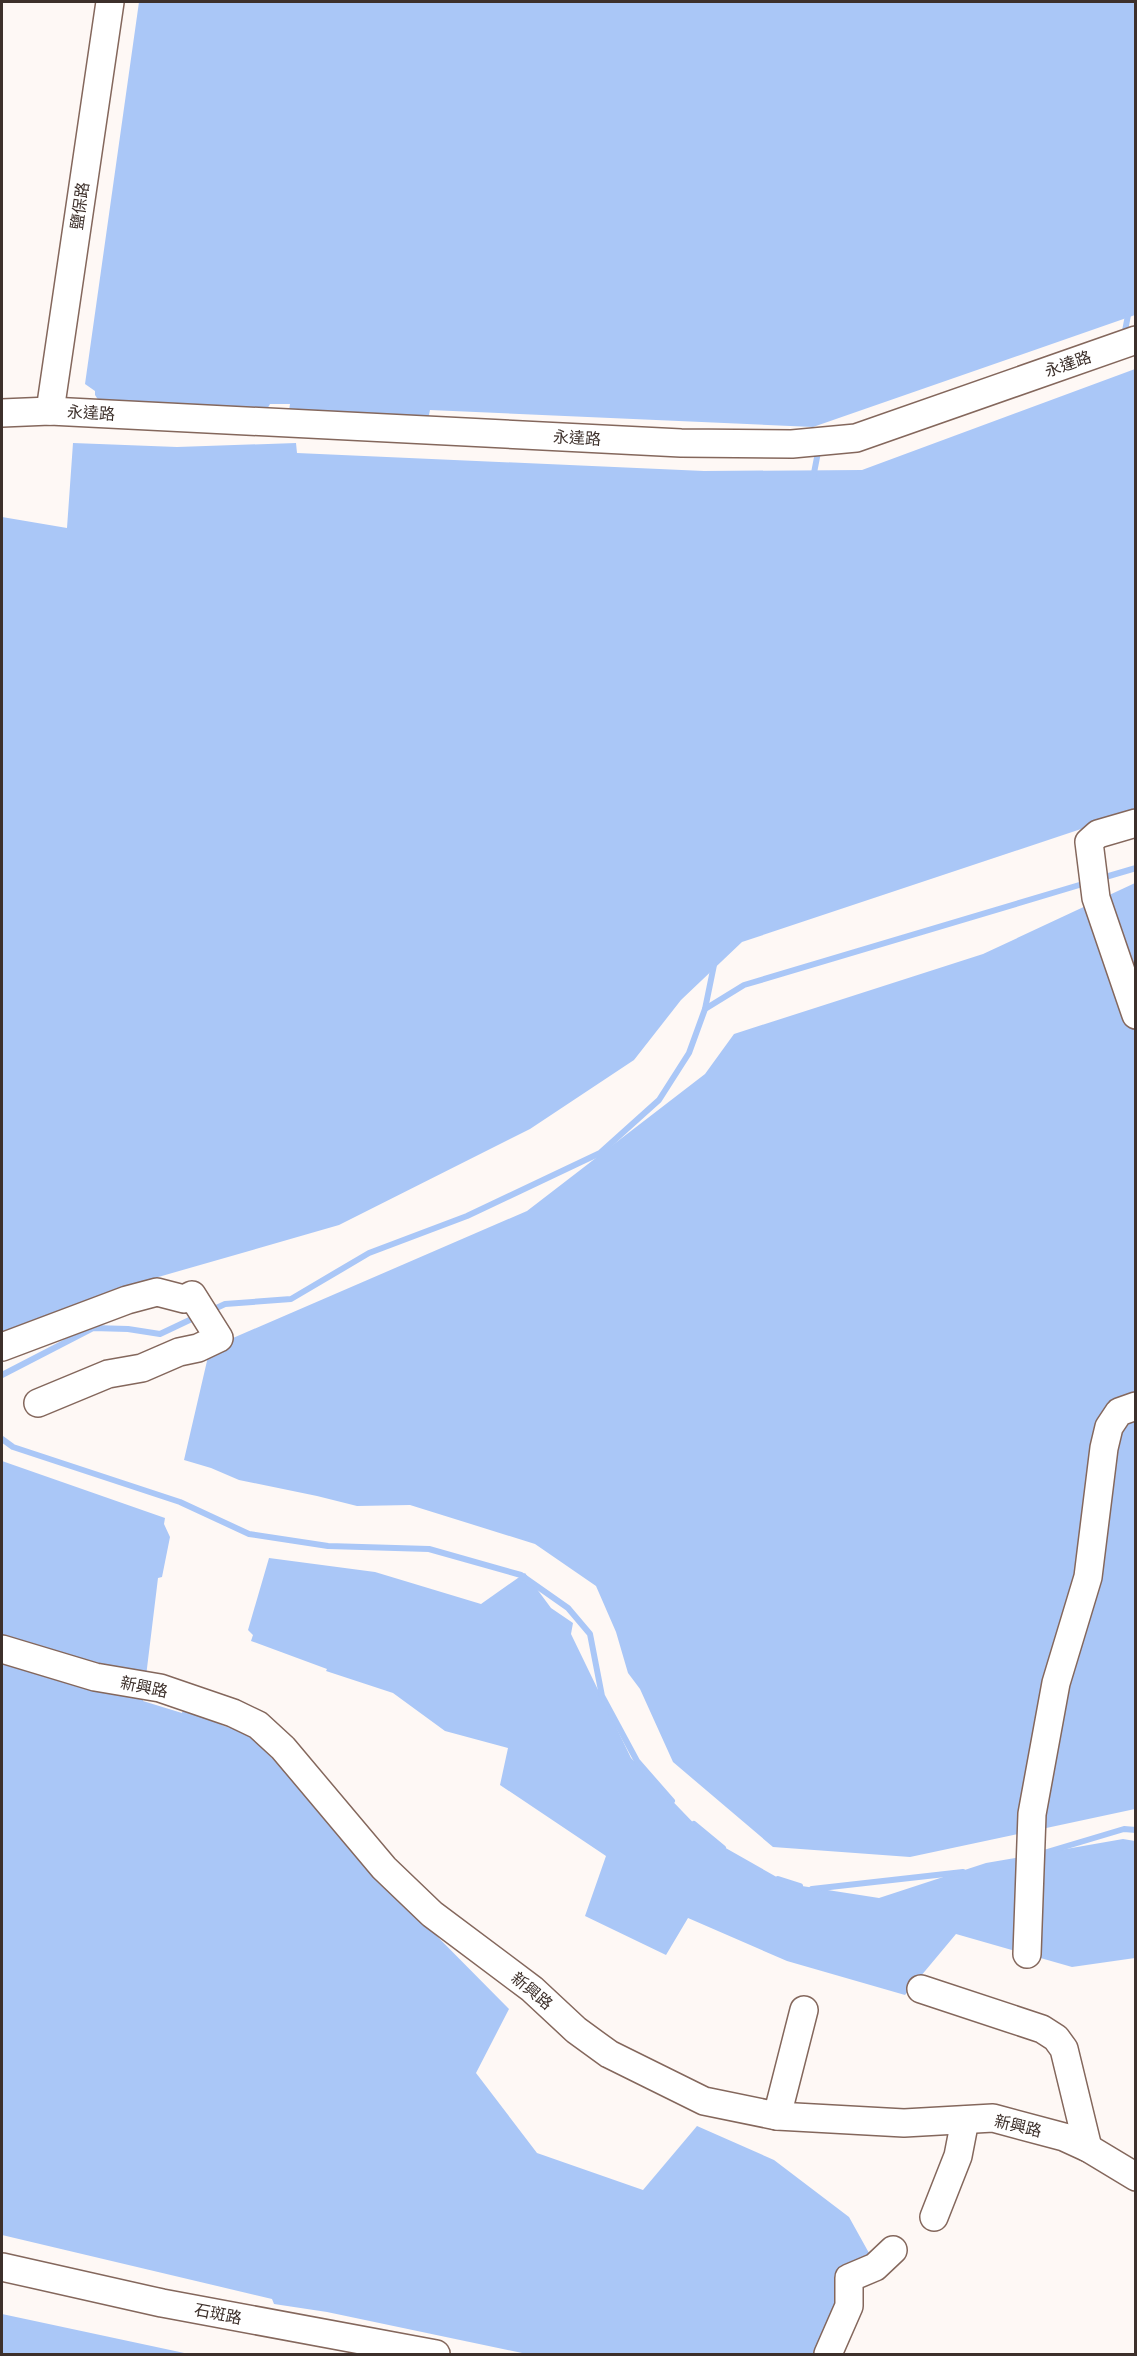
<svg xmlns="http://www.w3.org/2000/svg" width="1137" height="2356" viewBox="0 0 1137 2356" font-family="'Roboto Condensed','Noto Sans TC',sans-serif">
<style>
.water{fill:#aac7f7}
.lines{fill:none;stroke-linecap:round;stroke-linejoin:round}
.stream{stroke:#aac7f7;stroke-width:6}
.minor-casing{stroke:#84675c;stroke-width:30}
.minor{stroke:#fff;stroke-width:27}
.labels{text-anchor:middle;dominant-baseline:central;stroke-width:6;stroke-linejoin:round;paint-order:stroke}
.street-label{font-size:16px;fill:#3d302b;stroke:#fff}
</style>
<rect width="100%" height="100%" fill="#fef8f5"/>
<!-- water -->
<g class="water">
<polygon points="139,2 1135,2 1135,315 813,427 430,410 427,424 288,417 290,404 270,404 264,415 103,407 95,395 95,391 85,384"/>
<polygon points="1135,369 1135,811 742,942 681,1000 634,1060 530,1129 339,1225 134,1284 85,1302 2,1340 2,517 67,528 73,443 177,447 296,443 297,453 704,471 862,470"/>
<polygon points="1135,883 1135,1809 910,1857 773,1847 673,1762 640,1689 628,1673 616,1632 596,1586 535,1544 410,1505 357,1506 317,1496 239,1480 211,1468 184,1460 210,1348 527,1211 705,1074 734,1034 983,954"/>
<polygon points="2,1461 165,1518 164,1524 170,1537 162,1577 158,1578 143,1701 182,1713 184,1707 224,1726 249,1733 418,1917 509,2009 476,2073 537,2153 643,2190 697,2126 774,2160 849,2217 874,2262 816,2354 527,2354 327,2312 274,2304 272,2299 2,2235"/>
<polygon points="269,1558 375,1572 481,1604 525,1573 551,1608 573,1623 571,1634 631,1758 708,1838 789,1884 879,1898 986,1863 1123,1839 1135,1841 1135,1958 1072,1967 956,1934 905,1995 787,1961 688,1918 666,1955 585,1916 606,1856 500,1785 508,1748 445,1731 393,1693 326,1671 327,1669 251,1641 253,1635 248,1630"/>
<polygon points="2,2314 189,2354 2,2354"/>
</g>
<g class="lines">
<!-- stream -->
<g class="stream">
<polyline points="1124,336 1129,310"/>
<polyline points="813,478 819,447"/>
<polyline points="1102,878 1136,868"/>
<polyline points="705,1009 714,965"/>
<polyline points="210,1311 225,1304 291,1299 369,1253 467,1216 600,1153 659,1100 689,1053 705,1009 744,985 1086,883"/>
<polyline points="2,1375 93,1328 128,1329 160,1334 198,1316"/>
<polyline points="2,1439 13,1447 180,1502 249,1534 328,1546 429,1549 521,1575 568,1608 590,1634 602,1696 637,1761 672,1801"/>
<polyline points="694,1824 723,1848"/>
<polyline points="1037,1855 1124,1829 1136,1830"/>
<polyline points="778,1879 800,1886"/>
<polyline points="812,1889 963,1872"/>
</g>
<defs>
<g id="minor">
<polyline points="50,411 110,2"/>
<polyline points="2,413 50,411 681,443 792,444 856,438 1136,340"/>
<polyline points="1136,823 1098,834 1089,842 1096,898 1136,1015"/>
<polyline points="2,1347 127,1300 157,1292 184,1299 192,1295 219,1338 198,1348 179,1352 142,1368 108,1374 38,1403"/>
<polyline points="2,1649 95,1677 160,1688 233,1713 258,1725 283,1748 384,1868 432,1914 532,1989 576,2030 609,2054 704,2101 777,2116 904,2123 993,2118 1064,2137 1088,2148 1136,2177"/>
<polyline points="1027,1954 1032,1814 1056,1683 1088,1577 1104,1448 1109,1427 1119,1412 1136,1406"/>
<polyline points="921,1989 1042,2029 1056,2038 1064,2049 1088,2148"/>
<polyline points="777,2116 804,2010"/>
<polyline points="934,2217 958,2156 965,2120"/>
<polyline points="2,2267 162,2303 436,2354"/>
<polyline points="828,2354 849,2306 849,2278 875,2267 893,2250"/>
</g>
</defs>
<!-- minor casing -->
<use href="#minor" class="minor-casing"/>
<!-- minor -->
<use href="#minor" class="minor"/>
</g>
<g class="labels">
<!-- street labels -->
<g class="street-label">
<text transform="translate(80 206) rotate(-82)">鹽保路</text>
<text transform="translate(1068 364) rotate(-19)">永達路</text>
<text transform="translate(91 413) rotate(3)">永達路</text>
<text transform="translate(577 438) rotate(3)">永達路</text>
<text transform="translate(144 1687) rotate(12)">新興路</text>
<text transform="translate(532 1991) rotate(40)">新興路</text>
<text transform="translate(1018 2126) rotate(13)">新興路</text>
<text transform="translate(218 2314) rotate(11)">石斑路</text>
</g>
</g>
<!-- border -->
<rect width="1137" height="2356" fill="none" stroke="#3d302b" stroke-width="6"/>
</svg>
